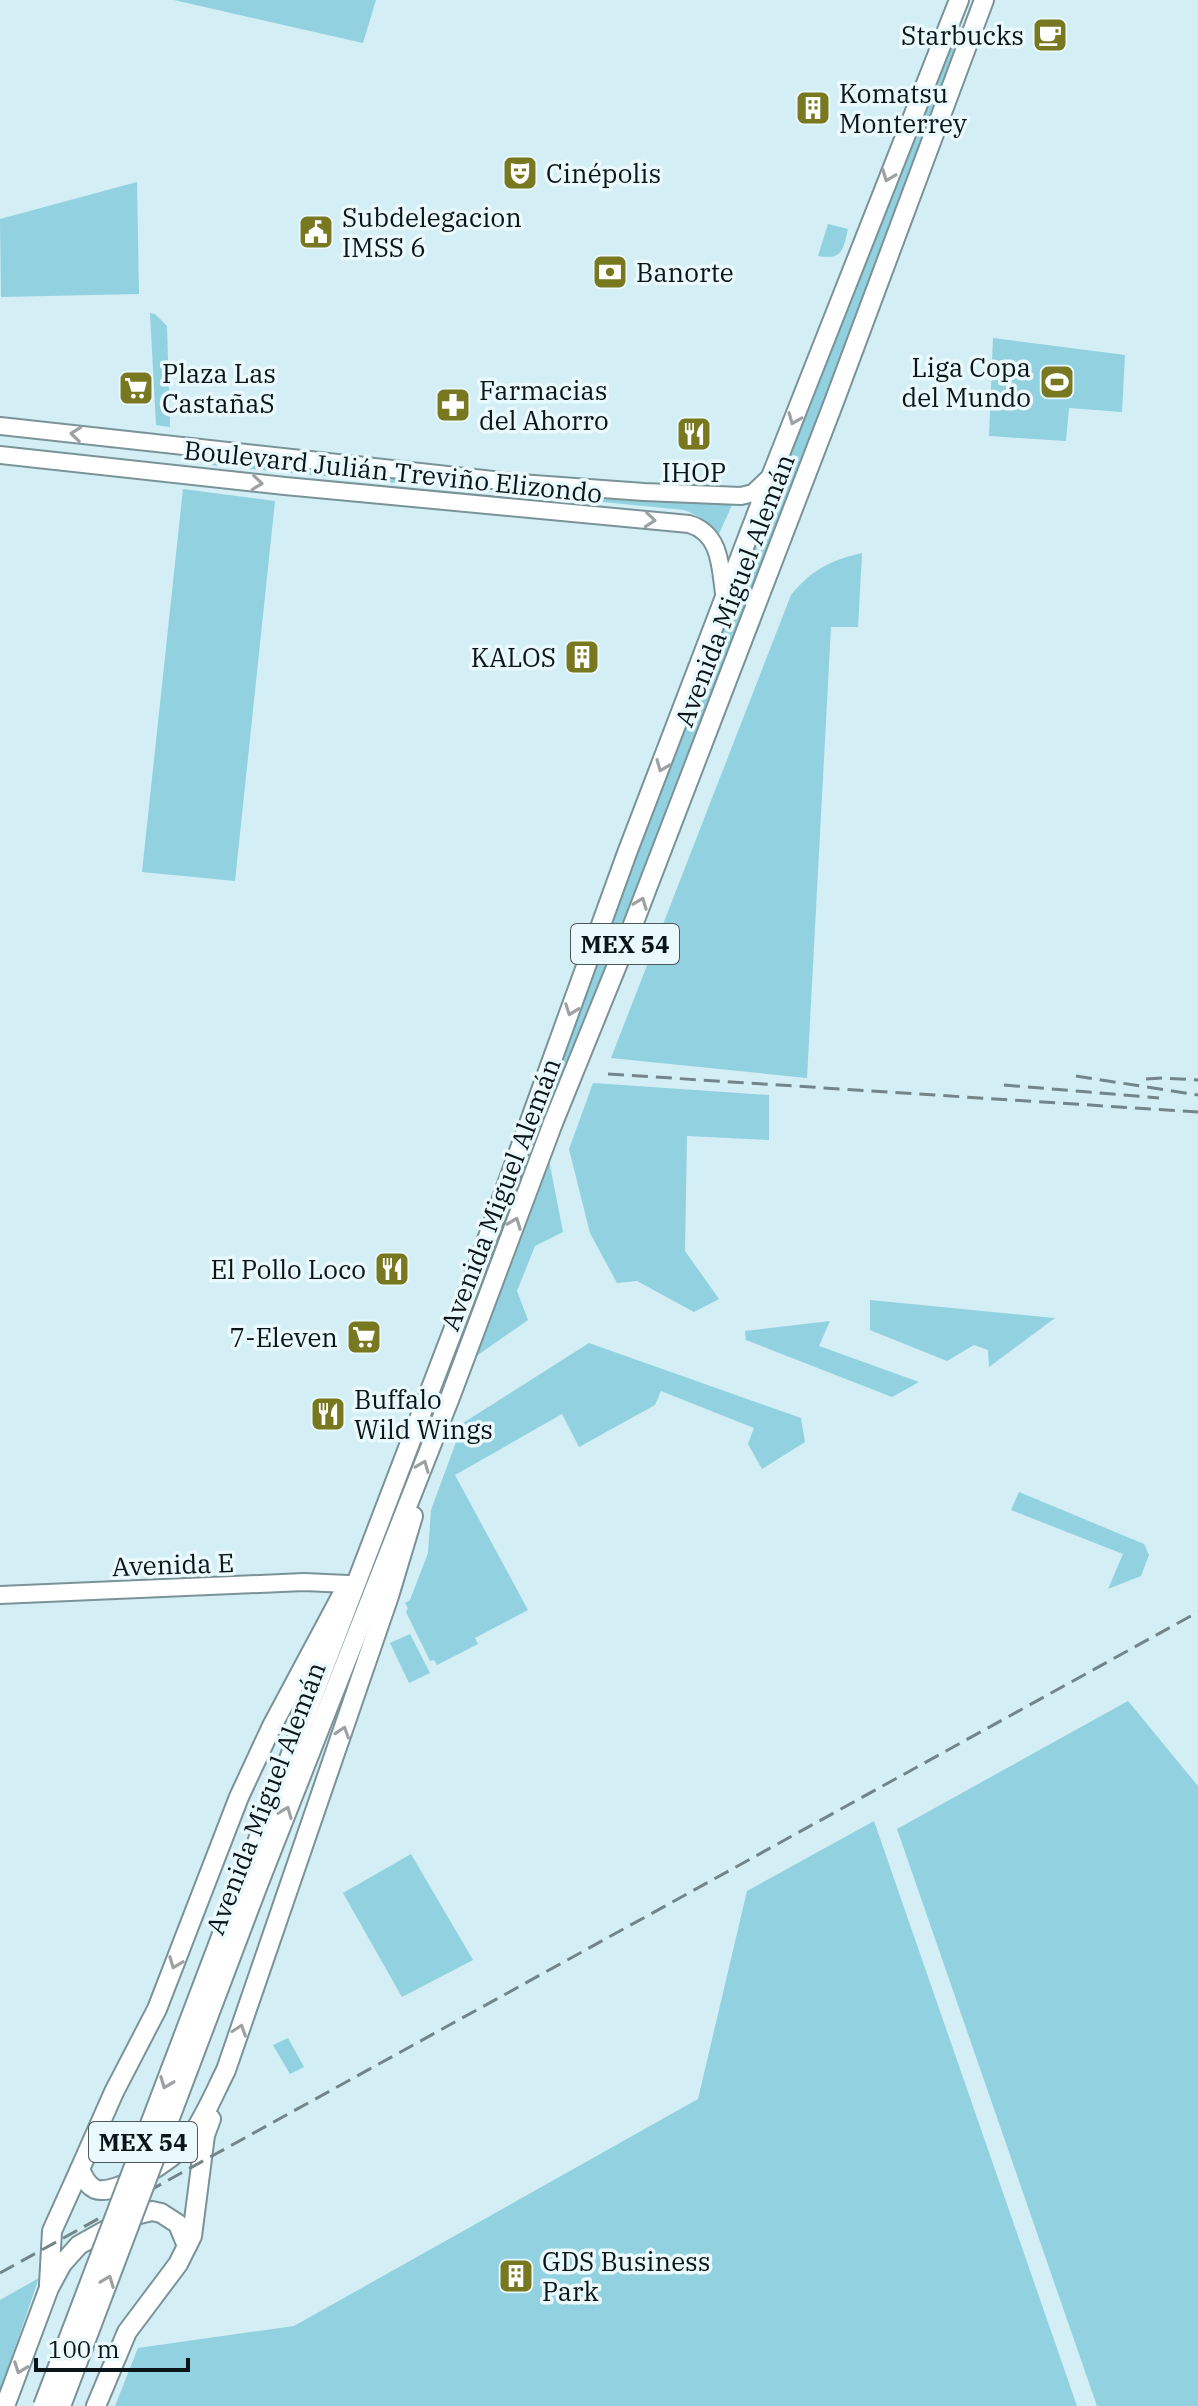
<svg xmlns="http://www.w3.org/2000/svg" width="1198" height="2406" viewBox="0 0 1198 2406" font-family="'IBM Plex Serif',serif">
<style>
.green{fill:#91d1e0}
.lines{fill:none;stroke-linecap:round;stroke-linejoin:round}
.major-casing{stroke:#7a9398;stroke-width:20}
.highway-casing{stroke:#7a9398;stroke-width:22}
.major{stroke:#fff;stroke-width:16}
.highway{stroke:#fff;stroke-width:18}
.rail{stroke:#728589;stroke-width:3;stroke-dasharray:16 8;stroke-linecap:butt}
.highway-bridge-casing{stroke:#7a9398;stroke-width:22;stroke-linecap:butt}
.highway-bridge{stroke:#fff;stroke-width:18}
.oneway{stroke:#9da1a2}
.labels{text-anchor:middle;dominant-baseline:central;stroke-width:7;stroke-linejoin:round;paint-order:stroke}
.shield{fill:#e9f9fd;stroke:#4e595b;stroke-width:2}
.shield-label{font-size:24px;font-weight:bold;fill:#0b1416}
.poi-label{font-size:26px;fill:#0b1416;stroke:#e9f9fd;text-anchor:start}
.street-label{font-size:26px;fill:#0b1416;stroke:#e9f9fd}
</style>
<rect width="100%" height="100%" fill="#d3eef4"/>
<!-- green -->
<g class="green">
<polygon points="174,0 376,0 363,43"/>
<polygon points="954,28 958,32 965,32 833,385 795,477 731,650 592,1009 546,1110 623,881"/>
<polygon points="137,182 139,294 1,297 0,219"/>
<path d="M828 224 848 229C843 250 843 260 818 256Z"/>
<polygon points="150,313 155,314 167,326 170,427 156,425"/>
<polygon points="993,338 1125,355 1122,412 1069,408 1066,441 989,436"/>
<polygon points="211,460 271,466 293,463 487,487 436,482 417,485 210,465"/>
<polygon points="183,489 275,501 235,881 142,872"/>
<path d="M533 492 589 498 622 496 733 503 717 538C709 523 700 516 684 510L532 495Z"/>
<path d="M862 553 858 627H831L807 1078 611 1058 791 595C813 569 829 561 862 553Z"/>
<polygon points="593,1083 769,1095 769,1140 687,1136 685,1251 719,1299 694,1312 637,1281 617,1283 590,1233 569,1149"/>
<polygon points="549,1160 563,1232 535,1246 517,1291 528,1320 475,1357"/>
<polygon points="870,1300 1055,1318 989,1367 988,1350 974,1345 947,1361 870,1330"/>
<polygon points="830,1321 819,1346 919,1382 892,1397 746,1340 745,1331"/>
<polygon points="589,1343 801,1418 805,1442 762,1469 748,1444 754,1428 661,1391 655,1405 579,1447 562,1414 455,1475 528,1610 475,1638 478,1644 437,1665 434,1660 430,1661 406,1612 408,1608 405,1603 410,1600 428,1553 431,1510 463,1423"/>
<polygon points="1019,1492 1144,1544 1149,1555 1141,1576 1108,1589 1123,1554 1011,1510"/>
<polygon points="410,1634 430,1673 409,1683 390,1643"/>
<polygon points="1128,1701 1198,1786 1198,2406 1097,2406 897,1829"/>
<polygon points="874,1821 1077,2406 115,2406 138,2348 294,2326 698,2099 747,1891"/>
<polygon points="411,1854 473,1960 402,1997 343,1893"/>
<polygon points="288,2038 304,2067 290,2074 273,2045"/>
<polygon points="39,2278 0,2391 0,2300"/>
</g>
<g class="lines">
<defs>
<g id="major">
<polyline points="0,426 520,483 644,492 741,496 753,493 771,476"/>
<path d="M0 455 285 486 689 524C723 534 720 571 725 600"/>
<polyline points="0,1595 304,1582 348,1584"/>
</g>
<g id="highway">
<path d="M343 1593 272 1726 239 1797 157 2009 114 2092 80 2169C83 2177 87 2185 95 2189 115 2197 175 2159 187 2142 203 2121 214 2094 226 2070L389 1596 413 1516"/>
<polyline points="243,1879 472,1281 627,853 772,474 959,0"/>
<polyline points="258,1885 451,1395 553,1123 624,948 834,402 984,0"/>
<polyline points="49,2284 52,2231 80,2169"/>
<polyline points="5,2406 49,2288 62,2264 79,2245 131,2216 152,2211 161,2213 178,2224 187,2246"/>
<polyline points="96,2406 127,2332 178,2264 192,2236 205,2135 211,2119"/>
</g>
</defs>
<!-- major casing -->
<use href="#major" class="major-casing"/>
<!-- highway casing -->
<use href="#highway" class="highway-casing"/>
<!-- major -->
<use href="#major" class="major"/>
<!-- highway -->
<use href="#highway" class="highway"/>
<!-- rail -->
<g class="rail">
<polyline points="608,1074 1198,1112"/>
<polyline points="1076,1076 1198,1095"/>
<polyline points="1146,1079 1163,1078 1198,1080"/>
<polyline points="1004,1085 1159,1098"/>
<polyline points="0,2273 1198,1612"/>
</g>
<defs>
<g id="highway-bridge">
<polyline points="43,2406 243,1879"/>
<polyline points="61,2406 258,1885"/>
</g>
</defs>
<!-- highway-bridge casing -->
<use href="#highway-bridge" class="highway-bridge-casing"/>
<!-- highway-bridge -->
<use href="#highway-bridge" class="highway-bridge"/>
</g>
<!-- one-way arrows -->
<defs><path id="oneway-chevron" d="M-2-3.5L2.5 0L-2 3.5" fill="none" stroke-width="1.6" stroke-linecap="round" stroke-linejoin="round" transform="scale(2)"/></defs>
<g class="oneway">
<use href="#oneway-chevron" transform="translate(888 176) rotate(111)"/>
<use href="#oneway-chevron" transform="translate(794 419) rotate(112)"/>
<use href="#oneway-chevron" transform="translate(76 434) rotate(-174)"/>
<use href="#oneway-chevron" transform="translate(257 483) rotate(6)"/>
<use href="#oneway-chevron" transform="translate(650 520) rotate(5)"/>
<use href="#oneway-chevron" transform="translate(662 766) rotate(112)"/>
<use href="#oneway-chevron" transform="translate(641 903) rotate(-69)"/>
<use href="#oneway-chevron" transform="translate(571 1010) rotate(110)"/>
<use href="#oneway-chevron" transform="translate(515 1223) rotate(-69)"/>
<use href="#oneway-chevron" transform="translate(423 1466) rotate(-68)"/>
<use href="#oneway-chevron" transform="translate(343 1732) rotate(-72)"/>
<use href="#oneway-chevron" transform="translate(286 1812) rotate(-68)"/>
<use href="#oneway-chevron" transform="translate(175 1963) rotate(111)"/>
<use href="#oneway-chevron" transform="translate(240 2030) rotate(-71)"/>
<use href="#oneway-chevron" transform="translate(166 2083) rotate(111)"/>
<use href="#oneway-chevron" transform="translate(108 2281) rotate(-69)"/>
<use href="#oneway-chevron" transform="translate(20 2368) rotate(110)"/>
</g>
<!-- icons -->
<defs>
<symbol id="cafe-square" viewBox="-11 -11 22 22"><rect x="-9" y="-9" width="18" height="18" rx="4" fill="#77781f" stroke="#e9f9fd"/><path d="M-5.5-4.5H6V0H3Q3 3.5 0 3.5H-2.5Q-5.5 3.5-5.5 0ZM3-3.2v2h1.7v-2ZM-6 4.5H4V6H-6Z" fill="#fff"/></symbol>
<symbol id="building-square" viewBox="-11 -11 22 22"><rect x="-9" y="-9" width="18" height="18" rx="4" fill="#77781f" stroke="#e9f9fd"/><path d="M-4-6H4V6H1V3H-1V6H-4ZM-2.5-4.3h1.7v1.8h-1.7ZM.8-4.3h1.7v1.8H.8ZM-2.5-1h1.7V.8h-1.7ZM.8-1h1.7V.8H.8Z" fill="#fff"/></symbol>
<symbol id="theatre-square" viewBox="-11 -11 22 22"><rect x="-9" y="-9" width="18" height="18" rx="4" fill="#77781f" stroke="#e9f9fd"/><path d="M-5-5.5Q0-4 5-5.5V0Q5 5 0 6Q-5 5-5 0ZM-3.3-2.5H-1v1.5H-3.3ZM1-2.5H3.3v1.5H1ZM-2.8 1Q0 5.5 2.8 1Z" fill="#fff"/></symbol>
<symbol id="civic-square" viewBox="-11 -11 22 22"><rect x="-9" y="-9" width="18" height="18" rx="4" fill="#77781f" stroke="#e9f9fd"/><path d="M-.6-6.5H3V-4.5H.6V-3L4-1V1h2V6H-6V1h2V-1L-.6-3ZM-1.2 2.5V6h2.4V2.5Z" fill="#fff"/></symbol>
<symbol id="bank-square" viewBox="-11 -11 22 22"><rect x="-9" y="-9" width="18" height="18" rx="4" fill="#77781f" stroke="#e9f9fd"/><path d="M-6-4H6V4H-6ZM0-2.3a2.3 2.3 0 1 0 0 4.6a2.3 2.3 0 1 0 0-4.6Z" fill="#fff"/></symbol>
<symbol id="stadium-square" viewBox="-11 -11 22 22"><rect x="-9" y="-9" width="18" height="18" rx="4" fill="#77781f" stroke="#e9f9fd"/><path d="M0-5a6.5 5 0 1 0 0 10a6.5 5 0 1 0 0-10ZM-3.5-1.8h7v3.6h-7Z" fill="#fff"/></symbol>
<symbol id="supermarket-square" viewBox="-11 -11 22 22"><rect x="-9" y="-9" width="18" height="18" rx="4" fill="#77781f" stroke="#e9f9fd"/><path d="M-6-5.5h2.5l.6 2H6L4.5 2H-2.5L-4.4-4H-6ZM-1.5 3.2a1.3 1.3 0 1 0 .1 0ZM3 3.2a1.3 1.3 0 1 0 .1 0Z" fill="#fff"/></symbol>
<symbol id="pharmacy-square" viewBox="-11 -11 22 22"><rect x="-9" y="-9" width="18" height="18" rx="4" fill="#77781f" stroke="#e9f9fd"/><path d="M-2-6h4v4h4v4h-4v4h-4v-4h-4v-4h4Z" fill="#fff"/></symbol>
<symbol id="restaurant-square" viewBox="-11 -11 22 22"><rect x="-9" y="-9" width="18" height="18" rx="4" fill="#77781f" stroke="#e9f9fd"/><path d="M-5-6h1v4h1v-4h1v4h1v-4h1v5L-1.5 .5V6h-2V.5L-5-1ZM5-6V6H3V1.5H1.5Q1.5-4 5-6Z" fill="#fff"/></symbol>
</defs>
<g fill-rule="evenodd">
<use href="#cafe-square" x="1030" y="15" width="40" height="40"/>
<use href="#building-square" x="793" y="88" width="40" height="40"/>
<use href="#theatre-square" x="500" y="153" width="40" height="40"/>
<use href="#civic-square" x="296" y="212" width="40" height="40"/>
<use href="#bank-square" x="590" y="252" width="40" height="40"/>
<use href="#stadium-square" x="1037" y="362" width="40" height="40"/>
<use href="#supermarket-square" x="116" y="368" width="40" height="40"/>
<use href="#pharmacy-square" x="433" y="385" width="40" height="40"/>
<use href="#restaurant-square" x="674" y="414" width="40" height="40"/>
<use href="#building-square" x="562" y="637" width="40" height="40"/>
<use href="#restaurant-square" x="372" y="1249" width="40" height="40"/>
<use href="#supermarket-square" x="344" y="1317" width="40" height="40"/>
<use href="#restaurant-square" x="308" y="1394" width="40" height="40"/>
<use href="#building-square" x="496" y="2256" width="40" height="40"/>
</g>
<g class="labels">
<!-- shield labels -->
<g class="shield">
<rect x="571" y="924" width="108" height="40" rx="6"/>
<rect x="89" y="2122" width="108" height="40" rx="6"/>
</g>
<g class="shield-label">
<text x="625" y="944">MEX 54</text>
<text x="143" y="2142">MEX 54</text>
</g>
<!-- poi labels -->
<g class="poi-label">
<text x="1024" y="35" text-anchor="end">Starbucks</text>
<text x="839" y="93">Komatsu<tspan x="839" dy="30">Monterrey</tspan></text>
<text x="546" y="173">Cinépolis</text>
<text x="342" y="217">Subdelegacion<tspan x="342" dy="30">IMSS 6</tspan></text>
<text x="636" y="272">Banorte</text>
<text x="1031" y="367" text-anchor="end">Liga Copa<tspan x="1031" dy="30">del Mundo</tspan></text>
<text x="162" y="373">Plaza Las<tspan x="162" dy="30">CastañaS</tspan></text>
<text x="479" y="390">Farmacias<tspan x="479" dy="30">del Ahorro</tspan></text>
<text x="694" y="472" text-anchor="middle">IHOP</text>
<text x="556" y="657" text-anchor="end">KALOS</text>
<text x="366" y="1269" text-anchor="end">El Pollo Loco</text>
<text x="338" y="1337" text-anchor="end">7-Eleven</text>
<text x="354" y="1399">Buffalo<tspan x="354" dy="30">Wild Wings</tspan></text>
<text x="542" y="2261">GDS Business<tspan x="542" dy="30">Park</tspan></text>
</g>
<!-- street labels -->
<g class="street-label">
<text transform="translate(393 471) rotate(6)">Boulevard Julián Treviño Elizondo</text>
<text transform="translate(734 590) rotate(-69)">Avenida Miguel Alemán</text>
<text transform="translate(500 1194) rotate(-69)">Avenida Miguel Alemán</text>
<text transform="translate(173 1564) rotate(-2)">Avenida E</text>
<text transform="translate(265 1798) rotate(-69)">Avenida Miguel Alemán</text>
</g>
</g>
<!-- scale -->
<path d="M36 2358v12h152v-12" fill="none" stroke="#0b1416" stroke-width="4"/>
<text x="48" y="2358" font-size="24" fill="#0b1416" stroke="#e9f9fd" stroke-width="6" paint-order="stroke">100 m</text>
</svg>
